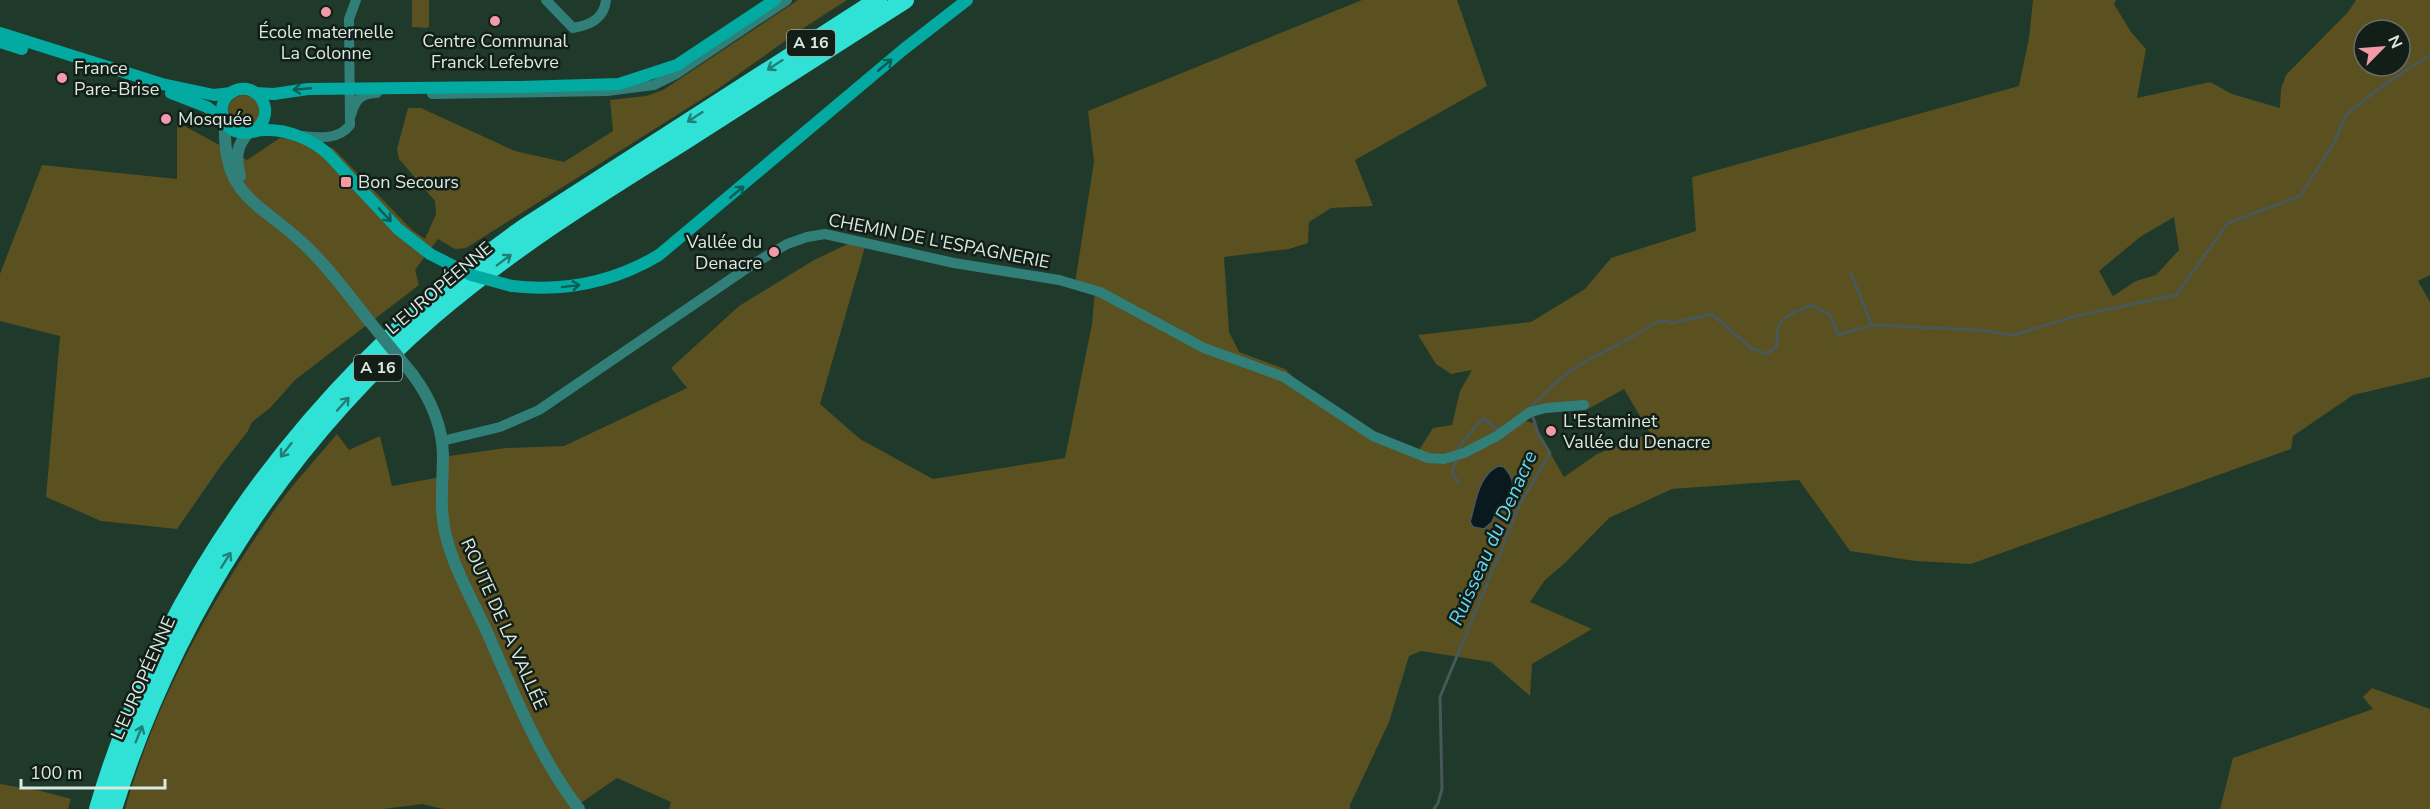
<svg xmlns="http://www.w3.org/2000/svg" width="2430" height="809" viewBox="0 0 2430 809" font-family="'Nunito Sans',sans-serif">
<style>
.green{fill:#5a5020;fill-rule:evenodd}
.water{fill:#0a191d;stroke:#485858;stroke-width:1.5}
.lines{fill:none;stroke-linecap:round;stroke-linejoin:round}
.stream{stroke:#485858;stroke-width:3}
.minor{stroke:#317f79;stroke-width:10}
.tertiary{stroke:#317f79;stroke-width:12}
.secondary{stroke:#02aaa1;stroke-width:12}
.motorway{stroke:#30e2d6;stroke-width:18}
.tertiary-bridge{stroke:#317f79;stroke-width:12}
.secondary-bridge{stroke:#02aaa1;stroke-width:12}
.oneway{stroke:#218076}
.oneway2{stroke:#0b5d55}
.poi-dot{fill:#f39aa9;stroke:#121e17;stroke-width:2}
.labels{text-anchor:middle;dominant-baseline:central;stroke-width:5;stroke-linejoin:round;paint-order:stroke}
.shield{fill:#121e17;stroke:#9eada4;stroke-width:1.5}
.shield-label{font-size:16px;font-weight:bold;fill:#daeae0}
.poi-label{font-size:18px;fill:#daeae0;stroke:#121e17;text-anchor:start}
.street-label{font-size:18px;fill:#daeae0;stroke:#121e17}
.water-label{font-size:20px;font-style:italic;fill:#65d8f6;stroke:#121e17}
</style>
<rect width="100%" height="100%" fill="#1f392b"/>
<!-- green -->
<g class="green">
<polygon points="412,0 429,0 429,26 427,28 412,27"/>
<polygon points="798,0 847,0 799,31 715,91 466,248 455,249 438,239 415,270 419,285 295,380 270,408 252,422 248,431 220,467 177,529 101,521 46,497 60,336 0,321 0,274 42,165 177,179 177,122 247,160 280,138 321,143 334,149 412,230 425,239 436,214 435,201 399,159 397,149 408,108 421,108 515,151 564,162 613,131 610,100 646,96 663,90"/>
<path d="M1362 0H1457L1487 86 1355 160 1373 206 1331 208 1309 222 1308 243 1289 249 1224 257 1229 332 1239 352 1285 369 1318 401 1354 423 1417 453 1433 428 1452 425 1460 391 1472 370 1451 374 1436 364 1418 335 1531 322 1585 289 1611 258 1696 231 1692 177 2019 86 2029 38 2033 0H2116L2114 4 2131 32 2146 49 2137 98 2210 82 2232 94 2280 108 2281 89 2286 75 2348 12 2356 0H2430V275L2418 281 2430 302V377L2353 395 2293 436 2291 449 1971 564 1915 561 1850 551 1799 480 1672 489 1609 518 1566 562 1545 580 1530 602 1592 629 1532 664 1530 696 1491 662 1421 651 1409 656 1389 722 1350 805V809H669L671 802 617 778 572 809H443L422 804 383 809H125C155 703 210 602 273 512 292 485 315 460 337 434L349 450 380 436 392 486 446 476 449 456 506 448 564 446 687 388 671 368 739 306 814 260 850 243 865 247 820 404 860 439 933 479 1065 458 1092 324 1095 291 1075 283 1094 162 1088 111ZM2364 30H2400V66H2364ZM2174 217 2179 250 2156 275 2136 281 2113 296 2099 271 2140 237ZM1624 389 1650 433 1597 454 1564 477 1533 423 1525 421 1548 410 1588 409Z"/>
<circle cx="244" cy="111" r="16"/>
<polygon points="2372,688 2430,709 2430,809 2220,809 2233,758 2373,709 2363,697"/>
<polygon points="0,784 41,791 71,799 68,809 0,809"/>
</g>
<!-- water -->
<path class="water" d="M1498 466 1504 467C1514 478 1514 485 1511 499L1498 508 1492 522 1484 529 1473 527 1470 522C1476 502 1478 476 1498 466Z"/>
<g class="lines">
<!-- stream -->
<g class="stream">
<polyline points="1851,274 1872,325"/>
<path d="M1531 408C1535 402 1542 396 1547 391 1576 362 1599 355 1634 336 1647 330 1656 316 1672 323L1712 314 1751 348 1767 354 1777 346C1775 316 1787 316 1812 305L1830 315 1838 335 1872 325 1978 330 2014 335 2076 316 2176 295 2228 223 2300 196 2334 143 2346 115 2382 86 2430 55"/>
<polyline points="1458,451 1458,448 1480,421 1484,419 1497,430 1500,428"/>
<polyline points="1458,482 1452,471 1458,457"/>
<polyline points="1434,809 1438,803 1442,789 1440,697 1520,504 1550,453 1538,433 1532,414"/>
</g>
<!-- minor -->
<g class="minor">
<path d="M546 0 573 28C590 25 604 19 606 0"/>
<polyline points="432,94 607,91 654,85 676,74 787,0"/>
<path d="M351 115C355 100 361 93 377 93"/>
<path d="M302 136C318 138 339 140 350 125L349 19 356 0"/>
<polyline points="442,441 500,427 539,410 750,266 787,244 807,237 825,234 954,263 1059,280 1100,292 1204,348 1284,377 1373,436 1428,458 1444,459 1464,453 1497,436 1530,412 1546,408 1584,405"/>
</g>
<!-- tertiary -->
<g class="tertiary">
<path d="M225 123C222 199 261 202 307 247 329 268 347 293 366 317"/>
<path d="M240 176C235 158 236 146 249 132"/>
<path d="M413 375C430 398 442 425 443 454 443 482 439 509 446 536 454 569 473 601 487 632 514 693 538 756 579 809"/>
</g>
<!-- secondary -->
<g class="secondary">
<polyline points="0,33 162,84 214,95 231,93"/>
<polyline points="0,42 22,49"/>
<polyline points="171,93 207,107 224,120"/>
<polyline points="255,93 274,94 308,89 519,87 619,84 677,65 775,0"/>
<path d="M255 130C279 112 256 78 232 92 216 102 220 127 238 132 247 135 255 130 265 130 286 129 312 139 328 154L398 229 430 254"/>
<path d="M512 286C565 292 614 282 659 255L904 49 967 0"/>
</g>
<!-- motorway -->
<g class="motorway">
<path d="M98 809C167 571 324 369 525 227L878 0"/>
<path d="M113 809C172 619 283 445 434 315 510 250 594 197 678 145 754 97 829 48 905 0"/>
</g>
<!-- tertiary-bridge -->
<polyline class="tertiary-bridge" points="366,317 413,375"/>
<!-- secondary-bridge -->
<polyline class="secondary-bridge" points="430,254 471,275 512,286"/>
</g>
<!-- one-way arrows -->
<defs><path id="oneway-shaft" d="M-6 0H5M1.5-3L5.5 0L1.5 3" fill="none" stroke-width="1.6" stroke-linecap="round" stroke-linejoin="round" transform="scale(1.5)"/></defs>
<g class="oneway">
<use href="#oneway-shaft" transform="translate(775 65) rotate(147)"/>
<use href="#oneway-shaft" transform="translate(695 117) rotate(147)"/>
<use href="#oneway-shaft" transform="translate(504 260) rotate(-37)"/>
<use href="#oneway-shaft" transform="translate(343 404) rotate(-48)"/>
<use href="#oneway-shaft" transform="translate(286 450) rotate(128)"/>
<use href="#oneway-shaft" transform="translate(226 560) rotate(-58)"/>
<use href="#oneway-shaft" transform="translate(139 734) rotate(-68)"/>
</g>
<g class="oneway2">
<use href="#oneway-shaft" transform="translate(885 65) rotate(-40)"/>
<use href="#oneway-shaft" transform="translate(302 89) rotate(175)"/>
<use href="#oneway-shaft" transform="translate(737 192) rotate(-40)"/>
<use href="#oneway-shaft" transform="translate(385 215) rotate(47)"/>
<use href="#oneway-shaft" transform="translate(571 286) rotate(-7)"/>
</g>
<!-- markers -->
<g class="poi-dot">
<circle cx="326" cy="12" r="6"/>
<circle cx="495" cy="21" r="6"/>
<circle cx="62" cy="78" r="6"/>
<circle cx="166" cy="119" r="6"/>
<rect x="340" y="176" width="12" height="12" rx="3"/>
<circle cx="774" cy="252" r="6"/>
<circle cx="1551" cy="431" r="6"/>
</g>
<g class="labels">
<!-- shield labels -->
<g class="shield">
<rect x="787" y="30" width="48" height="26" rx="4.5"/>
<rect x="354" y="355" width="48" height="26" rx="4.5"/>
</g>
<g class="shield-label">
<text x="811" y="43">A 16</text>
<text x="378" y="368">A 16</text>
</g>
<!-- poi labels -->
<g class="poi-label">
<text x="326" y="32" text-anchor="middle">École maternelle<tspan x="326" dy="21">La Colonne</tspan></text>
<text x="495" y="41" text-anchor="middle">Centre Communal<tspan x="495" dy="21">Franck Lefebvre</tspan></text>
<text x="74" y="68">France<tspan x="74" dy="21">Pare-Brise</tspan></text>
<text x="178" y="119">Mosquée</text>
<text x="358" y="182">Bon Secours</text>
<text x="762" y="242" text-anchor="end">Vallée du<tspan x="762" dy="21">Denacre</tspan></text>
<text x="1563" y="421">L'Estaminet<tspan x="1563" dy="21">Vallée du Denacre</tspan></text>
</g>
<!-- street labels -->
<g class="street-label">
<text transform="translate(939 241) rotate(11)">CHEMIN DE L'ESPAGNERIE</text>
<text transform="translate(439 288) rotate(-40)">L'EUROPÉENNE</text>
<text transform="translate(504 624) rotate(66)">ROUTE DE LA VALLÉE</text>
<text transform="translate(143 678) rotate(-66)">L'EUROPÉENNE</text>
</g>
<!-- water labels -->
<g class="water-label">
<text transform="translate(1493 538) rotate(-66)">Ruisseau du Denacre</text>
</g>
</g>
<!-- north arrow -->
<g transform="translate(2382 48) rotate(65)"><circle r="28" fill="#121e17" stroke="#627067" stroke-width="1.5"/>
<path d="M0-4.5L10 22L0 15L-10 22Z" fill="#f39aa9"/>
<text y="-9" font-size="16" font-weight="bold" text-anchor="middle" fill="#daeae0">N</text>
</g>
<!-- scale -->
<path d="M21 779v9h144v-9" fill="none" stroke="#daeae0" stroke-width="3"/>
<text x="30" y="779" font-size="18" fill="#daeae0" stroke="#121e17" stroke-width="4.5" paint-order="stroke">100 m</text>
</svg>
